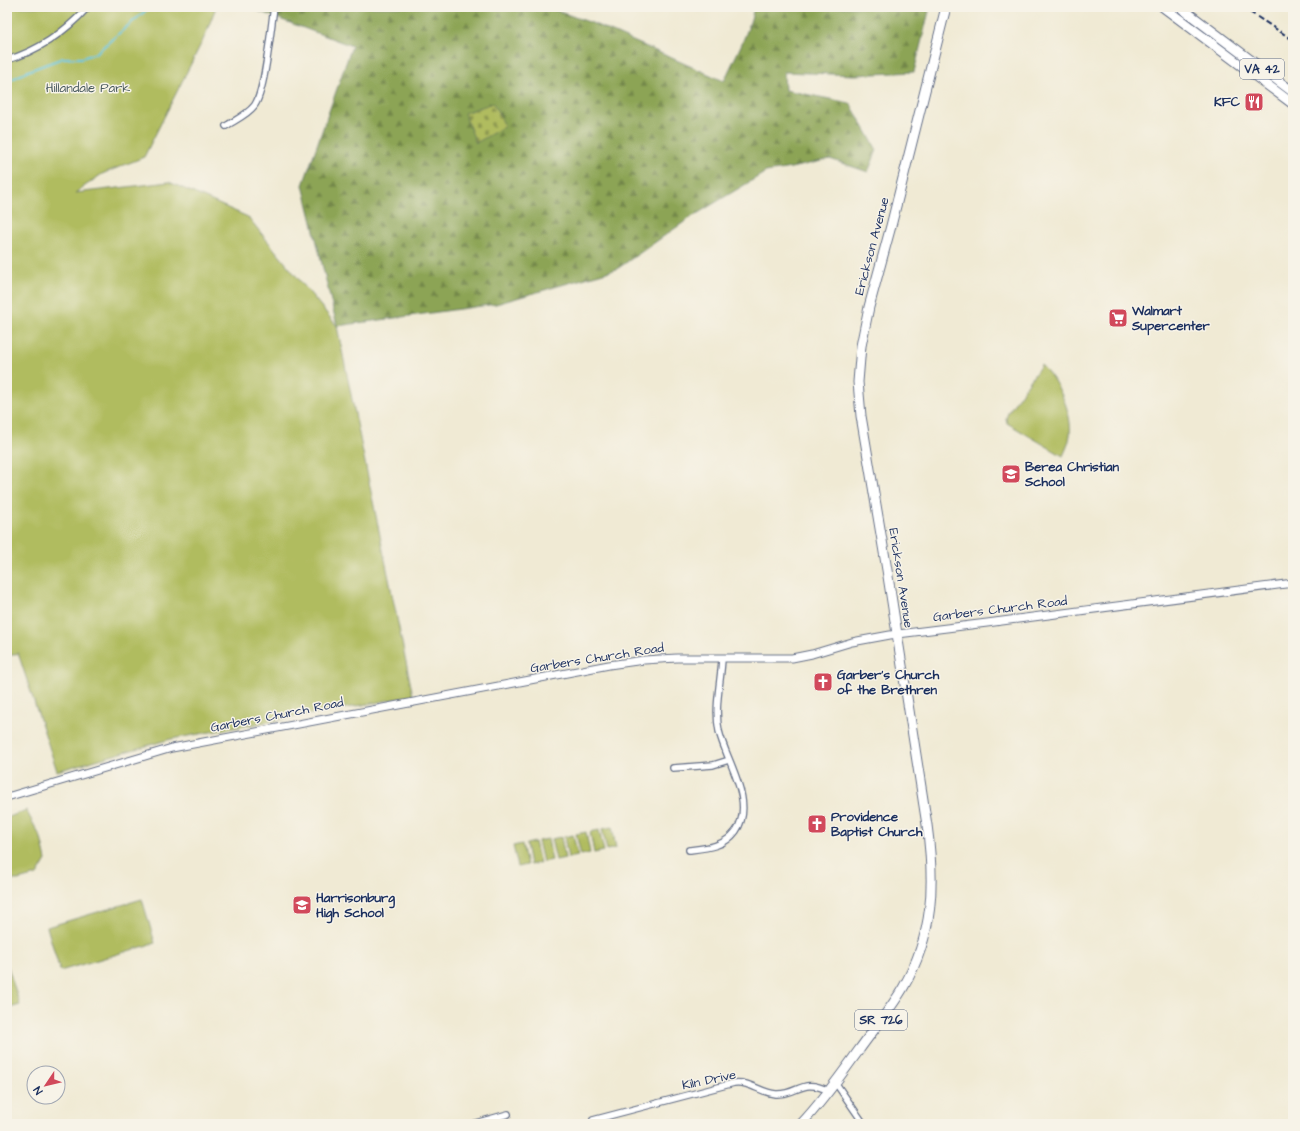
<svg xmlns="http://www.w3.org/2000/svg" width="1300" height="1131" viewBox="0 0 1300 1131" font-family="'Architects Daughter',sans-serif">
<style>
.green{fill:#b0bc5e;stroke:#66765e}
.forest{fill:url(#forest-firs);stroke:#546a5a}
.cemetery{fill:url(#cemetery-stones);stroke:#66765e}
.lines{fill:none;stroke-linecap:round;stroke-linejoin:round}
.stream{stroke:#62c7df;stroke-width:2}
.minor-casing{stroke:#667087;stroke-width:8}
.tertiary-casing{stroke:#667087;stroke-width:9}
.primary-casing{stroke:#667087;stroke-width:11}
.minor{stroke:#fff;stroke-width:5.5}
.tertiary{stroke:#fff;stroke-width:7}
.primary{stroke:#fff;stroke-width:9}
.rail{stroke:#1b2f5e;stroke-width:2;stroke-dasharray:6 3;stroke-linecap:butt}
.labels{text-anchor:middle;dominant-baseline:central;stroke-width:3;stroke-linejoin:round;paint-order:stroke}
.shield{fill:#f7f3e8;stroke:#5d6a87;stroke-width:1}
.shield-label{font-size:12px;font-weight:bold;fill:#1b2f5e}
.park-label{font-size:13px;fill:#48595e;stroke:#f7f3e8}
.poi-label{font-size:13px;font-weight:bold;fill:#1b2f5e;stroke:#f7f3e8;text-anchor:start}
.street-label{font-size:13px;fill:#1b2f5e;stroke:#f7f3e8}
</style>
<defs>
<pattern id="forest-firs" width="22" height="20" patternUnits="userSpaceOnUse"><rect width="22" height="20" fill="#8ca455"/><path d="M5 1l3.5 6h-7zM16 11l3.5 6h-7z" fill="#72864a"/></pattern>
<pattern id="cemetery-stones" width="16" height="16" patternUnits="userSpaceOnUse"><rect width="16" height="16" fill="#b0bc5e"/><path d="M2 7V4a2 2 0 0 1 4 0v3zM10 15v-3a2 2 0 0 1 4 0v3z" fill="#8e9951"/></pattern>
</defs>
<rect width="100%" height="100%" fill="#f7f3e8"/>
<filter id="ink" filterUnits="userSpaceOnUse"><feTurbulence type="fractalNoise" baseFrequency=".025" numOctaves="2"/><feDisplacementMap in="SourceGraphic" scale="8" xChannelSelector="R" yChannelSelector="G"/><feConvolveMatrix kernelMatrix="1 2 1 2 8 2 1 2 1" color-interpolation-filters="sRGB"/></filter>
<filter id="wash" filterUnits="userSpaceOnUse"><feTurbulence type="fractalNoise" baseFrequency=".012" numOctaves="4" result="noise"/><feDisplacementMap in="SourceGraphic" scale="16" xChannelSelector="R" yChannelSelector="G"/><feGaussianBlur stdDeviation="0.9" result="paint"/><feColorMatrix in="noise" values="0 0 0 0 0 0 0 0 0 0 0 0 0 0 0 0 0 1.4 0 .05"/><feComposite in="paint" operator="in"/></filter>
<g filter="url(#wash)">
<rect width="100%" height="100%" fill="#f0ead4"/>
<!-- green -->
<g class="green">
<polygon points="7,7 216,7 205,36 144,157 102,174 75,193 169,182 248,217 337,326 413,696 171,739 57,771 18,653 7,657"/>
<path d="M1041 365C1057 379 1073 413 1070 435 1069 443 1066 449 1063 456L1007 423 1006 418 1009 411Z"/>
<polygon points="26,810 41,838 46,860 37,875 18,880 7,880 7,818"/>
<polygon points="612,827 616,848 607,850 602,829"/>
<polygon points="599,830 604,851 594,853 590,832"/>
<polygon points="586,832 590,853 581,855 576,834"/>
<polygon points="573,835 578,856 568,858 564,837"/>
<polygon points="561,837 565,858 556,860 551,839"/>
<polygon points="548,839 552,860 543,862 538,841"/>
<polygon points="535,842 540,863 530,865 526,844"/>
<polygon points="522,844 527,865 518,867 513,846"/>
<polygon points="142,899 155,943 60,971 47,927"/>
<polygon points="7,964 20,1005 7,1009"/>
</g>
<!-- forest -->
<path class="forest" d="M258 7H546L592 23 724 81C735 57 749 33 754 7H930L914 72 855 75 784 72 785 90 850 103 877 150 868 172 830 159 791 168 766 172 690 218 617 269 496 304 337 326 303 185 352 46 258 11Z"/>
<!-- cemetery -->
<polygon class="cemetery" points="493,103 505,126 476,143 464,113"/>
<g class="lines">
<!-- stream -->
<polyline class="stream" points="7,82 28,71 63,58 82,58 96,53 150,7"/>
</g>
</g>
<g filter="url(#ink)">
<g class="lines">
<defs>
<g id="minor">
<path d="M7 60C38 51 66 31 88 7"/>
<path d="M226 126C235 120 247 115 254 106 265 93 271 27 274 7"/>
<polyline points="673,768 713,765 729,760"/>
<path d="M689 850C707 848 724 847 736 831 756 802 726 761 719 731 714 707 721 682 722 658"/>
<polyline points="835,1082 864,1124"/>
<path d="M593 1120 734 1083C750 1081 761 1093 776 1094 799 1095 801 1077 829 1091"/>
<polyline points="472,1124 508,1114"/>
</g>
<polyline id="tertiary" points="7,797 172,748 609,665 644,660 677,658 792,658 812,654 852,642 890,635 987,623 1293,583"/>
<g id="primary">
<polyline points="1163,7 1293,104"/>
<polyline points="1180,7 1293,92"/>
<path d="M801 1124C823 1101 841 1075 859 1050 874 1029 890 1010 903 988 934 934 935 884 927 825L887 570 861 416 858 382 861 346 869 307 891 226 946 7"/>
</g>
</defs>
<!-- minor casing -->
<use href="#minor" class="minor-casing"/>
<!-- tertiary casing -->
<use href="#tertiary" class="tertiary-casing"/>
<!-- primary casing -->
<use href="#primary" class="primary-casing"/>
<!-- minor -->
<use href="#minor" class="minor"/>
<!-- tertiary -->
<use href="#tertiary" class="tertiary"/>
<!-- primary -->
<use href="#primary" class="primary"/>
<!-- rail -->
<polyline class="rail" points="1242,7 1293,40"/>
</g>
</g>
<!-- icons -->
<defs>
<symbol id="restaurant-square" viewBox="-11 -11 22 22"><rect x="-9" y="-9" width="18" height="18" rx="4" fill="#d1495b" stroke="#f7f3e8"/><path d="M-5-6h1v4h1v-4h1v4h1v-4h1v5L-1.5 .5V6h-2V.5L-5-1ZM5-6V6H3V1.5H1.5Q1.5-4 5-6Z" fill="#fff"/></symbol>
<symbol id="supermarket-square" viewBox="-11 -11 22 22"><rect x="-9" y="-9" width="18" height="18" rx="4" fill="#d1495b" stroke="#f7f3e8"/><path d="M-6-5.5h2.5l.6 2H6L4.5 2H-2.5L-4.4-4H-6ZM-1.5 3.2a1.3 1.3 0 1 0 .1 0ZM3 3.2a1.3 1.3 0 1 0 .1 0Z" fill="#fff"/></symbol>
<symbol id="school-square" viewBox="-11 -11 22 22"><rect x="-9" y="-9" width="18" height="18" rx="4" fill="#d1495b" stroke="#f7f3e8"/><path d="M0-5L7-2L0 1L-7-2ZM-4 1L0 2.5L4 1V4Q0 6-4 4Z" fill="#fff"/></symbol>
<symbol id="church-square" viewBox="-11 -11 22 22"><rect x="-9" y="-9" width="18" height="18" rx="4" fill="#d1495b" stroke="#f7f3e8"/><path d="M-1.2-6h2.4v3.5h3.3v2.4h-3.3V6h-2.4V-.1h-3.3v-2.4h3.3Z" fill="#fff"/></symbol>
</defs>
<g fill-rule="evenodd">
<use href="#restaurant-square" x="1243" y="91" width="22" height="22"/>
<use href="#supermarket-square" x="1107" y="307" width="22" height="22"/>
<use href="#school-square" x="1000" y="463" width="22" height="22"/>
<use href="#church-square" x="812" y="671" width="22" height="22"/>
<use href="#church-square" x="806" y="813" width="22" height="22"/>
<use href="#school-square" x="291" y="894" width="22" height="22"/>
</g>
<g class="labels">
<!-- shield labels -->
<g class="shield">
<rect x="1240" y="59" width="44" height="20" rx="3"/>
<rect x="855" y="1010" width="52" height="20" rx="3"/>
</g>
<g class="shield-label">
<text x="1262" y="69">VA 42</text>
<text x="881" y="1020">SR 726</text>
</g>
<!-- park labels -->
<g class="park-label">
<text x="88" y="88">Hillandale Park</text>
</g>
<!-- poi labels -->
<g class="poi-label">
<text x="1240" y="102" text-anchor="end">KFC</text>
<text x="1132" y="311">Walmart<tspan x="1132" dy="15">Supercenter</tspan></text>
<text x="1025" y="467">Berea Christian<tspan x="1025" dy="15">School</tspan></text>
<text x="837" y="675">Garber's Church<tspan x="837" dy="15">of the Brethren</tspan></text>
<text x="831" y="817">Providence<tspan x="831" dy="15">Baptist Church</tspan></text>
<text x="316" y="898">Harrisonburg<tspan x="316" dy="15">High School</tspan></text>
</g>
<!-- street labels -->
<g class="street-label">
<text transform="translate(872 246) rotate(-75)">Erickson Avenue</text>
<text transform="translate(901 578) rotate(81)">Erickson Avenue</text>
<text transform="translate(1000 609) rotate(-7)">Garbers Church Road</text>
<text transform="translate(597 658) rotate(-9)">Garbers Church Road</text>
<text transform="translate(277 715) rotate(-11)">Garbers Church Road</text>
<text transform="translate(709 1080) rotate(-12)">Kiln Drive</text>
</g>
</g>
<!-- margin -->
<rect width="1300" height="1131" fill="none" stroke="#f7f3e8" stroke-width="24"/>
<!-- north arrow -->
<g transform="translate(46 1085) rotate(235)"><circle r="19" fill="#f7f3e8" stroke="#9fa5b1"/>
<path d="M0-3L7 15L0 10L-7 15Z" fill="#d1495b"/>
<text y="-6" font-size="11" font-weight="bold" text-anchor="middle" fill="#1b2f5e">N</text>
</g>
</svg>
